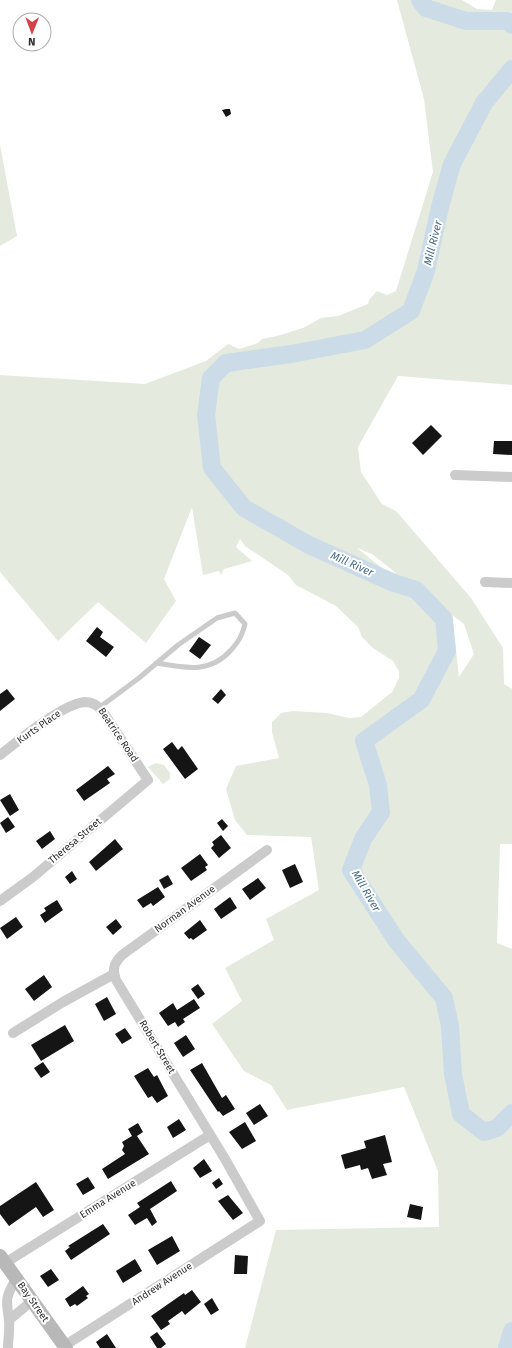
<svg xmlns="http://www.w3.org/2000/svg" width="512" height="1348" viewBox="0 0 512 1348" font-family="'Fira Sans',sans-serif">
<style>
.green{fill:#e4eadd;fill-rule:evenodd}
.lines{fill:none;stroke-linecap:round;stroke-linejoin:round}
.river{stroke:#cbdce8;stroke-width:18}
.building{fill:#151515}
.service{stroke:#cbcbcb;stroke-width:5}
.minor{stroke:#cbcbcb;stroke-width:10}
.secondary{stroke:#b8b8b8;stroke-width:14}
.labels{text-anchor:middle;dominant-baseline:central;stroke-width:4;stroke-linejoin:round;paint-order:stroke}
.street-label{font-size:10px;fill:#2e2e2e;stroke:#fff}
.water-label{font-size:11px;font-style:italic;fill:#456b87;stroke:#fff}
</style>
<rect width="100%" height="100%" fill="#fff"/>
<!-- green -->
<g class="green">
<path d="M397 0H462L477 9 492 10 496 0H512V385L398 376 358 447 361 472 382 504 396 511 471 598 503 648 504 684 512 689V844H500L497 943 512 949V1348H245L276 1230 439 1227 438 1171 404 1087 287 1110 271 1085 244 1071 212 1024 242 1001 225 968 274 940 266 919 319 890 311 837 247 835 235 820 226 789 236 766 279 758 272 732V722L281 713 293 711 327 713 349 718 361 717 392 692 399 678V671L393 661 373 648 362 637 358 627 336 606 296 585 288 575 245 546 240 539 236 547 252 561 224 569 221 575 219 571 203 575 192 507 164 579 176 601 146 643 98 602 58 641 0 572V375L145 384 206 361 228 344 239 349 258 343 262 339 277 336 303 328 321 318 338 316 368 304 369 300 377 291 387 295 396 291 433 172 424 99ZM357 548 372 554 396 573H388ZM433 601 464 624 474 654 459 677 455 642 446 629Z"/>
<polygon points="0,145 17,236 0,246"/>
<polygon points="156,763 164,765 170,773 170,779 163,784 148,767"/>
</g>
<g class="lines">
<!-- river -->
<g class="river">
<polyline points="420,0 426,8 466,21 507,21 512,25"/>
<polyline points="512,69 484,103 452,164 440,207 426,271 411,311 365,340 291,354 226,363 211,378 206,415 212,468 244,508 309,545 394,583 416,590 444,619 447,651 421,700 364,741 378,785 381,812 363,839 351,870 396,940 444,998 450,1026 453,1074 461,1114 484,1132 497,1128 512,1113"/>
<polyline points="507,1348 512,1331"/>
</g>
</g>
<!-- building -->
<g class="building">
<polygon points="226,109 230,109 231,114 226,117 222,110"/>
<polygon points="431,425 442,436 423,455 412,443"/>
<polygon points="494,441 512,441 512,455 493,454"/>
<polygon points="97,627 103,632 100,637 114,647 106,657 86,641"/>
<polygon points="199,637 211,645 200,659 189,651"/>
<polygon points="7,689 15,699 0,711 0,694"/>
<polygon points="221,689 226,695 218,704 212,699"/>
<polygon points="172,742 178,750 182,746 198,769 185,779 163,749"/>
<polygon points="108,766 115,774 107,779 110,783 84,801 76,790"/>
<polygon points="10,794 19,810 10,816 0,800"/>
<polygon points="8,817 15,827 6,833 0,823"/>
<polygon points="222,819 228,826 223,831 217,823"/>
<polygon points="50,831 55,839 42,849 36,841"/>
<polygon points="221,835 231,848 219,858 211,848 214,845 212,842"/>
<polygon points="115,839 123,849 96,871 89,862"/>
<polygon points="200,854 208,865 205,867 207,870 191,881 181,868"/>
<polygon points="295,864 303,882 290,888 282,870"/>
<polygon points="72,871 77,879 70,884 65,877"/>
<polygon points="168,875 173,884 164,889 159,880"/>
<polygon points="258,878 266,888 250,900 242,889"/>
<polygon points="158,887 165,897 153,906 151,903 143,908 137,900"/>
<polygon points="230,897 237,908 221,919 214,909"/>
<polygon points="57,900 63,910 45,923 40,915 46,911 44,908"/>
<polygon points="16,917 23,927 7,939 0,928"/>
<polygon points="116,919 122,927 113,935 106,927"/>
<polygon points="200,920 207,930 193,940 191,938 189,939 184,933"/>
<polygon points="44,975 52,987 34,1001 25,989"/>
<polygon points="198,984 205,994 198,999 191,989"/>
<polygon points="107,997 116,1014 104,1021 95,1004"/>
<polygon points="194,999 200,1008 183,1019 185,1022 178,1027 175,1022 168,1026 159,1013 173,1003 177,1010"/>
<polygon points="65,1025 74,1041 41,1061 31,1045"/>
<polygon points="125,1028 132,1038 122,1044 115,1034"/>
<polygon points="186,1035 195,1049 183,1057 174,1043"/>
<polygon points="43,1062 50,1072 41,1078 34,1068"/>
<polygon points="202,1063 222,1098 226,1095 235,1109 223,1116 219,1111 218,1112 190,1070"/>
<polygon points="148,1068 154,1077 157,1075 168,1096 157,1103 152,1096 148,1098 134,1076"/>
<polygon points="260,1104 268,1116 254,1125 246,1113"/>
<polygon points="179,1119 186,1130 173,1138 167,1127"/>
<polygon points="245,1122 256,1141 242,1149 229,1132"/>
<polygon points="138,1123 143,1132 137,1136 149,1154 108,1179 102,1169 125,1154 122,1150 124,1146 122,1142 132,1136 128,1129"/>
<polygon points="385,1135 392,1162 383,1164 387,1175 372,1179 368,1168 361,1170 360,1165 345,1169 341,1155 366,1148 364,1141"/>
<polygon points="204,1159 212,1171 200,1178 193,1168"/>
<polygon points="88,1177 95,1188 83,1195 76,1184"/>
<polygon points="219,1178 223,1184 216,1189 212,1183"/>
<polygon points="171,1181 177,1191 150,1209 157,1222 152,1226 147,1218 135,1225 128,1215 140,1207 137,1203"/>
<polygon points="36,1182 54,1210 43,1217 36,1207 9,1226 0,1214 0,1206"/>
<polygon points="228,1195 243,1213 233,1220 218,1201"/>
<polygon points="410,1204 423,1207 421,1220 407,1217"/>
<polygon points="103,1224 110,1234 71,1260 65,1251 70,1247 68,1246"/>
<polygon points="172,1236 180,1251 157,1265 148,1250"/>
<polygon points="235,1255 248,1256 247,1274 234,1274"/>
<polygon points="135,1259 142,1271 123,1283 116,1271"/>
<polygon points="51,1269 59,1280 48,1287 40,1276"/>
<polygon points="83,1286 89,1294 86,1296 88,1298 77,1306 75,1304 70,1307 65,1299"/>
<polygon points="192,1290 201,1302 185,1315 182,1311 168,1321 170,1324 161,1330 151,1316 184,1293 185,1295"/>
<polygon points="212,1298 219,1310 211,1315 204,1304"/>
<polygon points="157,1332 166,1344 161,1348 157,1348 150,1337"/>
<polygon points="107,1334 116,1348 100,1348 96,1342"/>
</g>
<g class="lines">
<!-- service -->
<path class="service" d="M100 707 139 678 178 645 217 618 235 613 245 624C242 636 239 641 231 650 210 674 185 668 156 663"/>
<!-- minor -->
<g class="minor">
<polyline points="455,475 512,477"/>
<polyline points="485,582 512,583"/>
<path d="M0 755C18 741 64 703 85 702 93 702 98 705 103 712L148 780 33 877 0 901"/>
<polyline points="13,1033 63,1002 114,974"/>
<polyline points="5,1263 210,1135"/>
<polyline points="9,1320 32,1301"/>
<path d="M64 1346 260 1221 225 1159 116 980C112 969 114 963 122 955L267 850"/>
<path d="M8 1348C8 1339 10 1329 9 1320 6 1299 5 1298 16 1279"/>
</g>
<!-- secondary -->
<polyline class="secondary" points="0,1256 66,1348"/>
</g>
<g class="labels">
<!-- street labels -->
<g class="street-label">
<text transform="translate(39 727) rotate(-35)">Kurts Place</text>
<text transform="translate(118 735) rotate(56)">Beatrice Road</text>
<text transform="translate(75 841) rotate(-40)">Theresa Street</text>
<text transform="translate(185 909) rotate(-36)">Norman Avenue</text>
<text transform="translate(157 1047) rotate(59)">Robert Street</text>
<text transform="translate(108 1199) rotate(-32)">Emma Avenue</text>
<text transform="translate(162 1284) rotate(-33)">Andrew Avenue</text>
<text transform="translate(33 1302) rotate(55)">Bay Street</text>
</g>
<!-- water labels -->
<g class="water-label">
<text transform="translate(433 243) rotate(-76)">Mill River</text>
<text transform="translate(352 564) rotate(24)">Mill River</text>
<text transform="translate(366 891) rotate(60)">Mill River</text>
</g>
</g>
<!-- north arrow -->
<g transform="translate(32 32) rotate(181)"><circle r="19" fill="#ffffff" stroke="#ababab"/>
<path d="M0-3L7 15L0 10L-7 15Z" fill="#d24348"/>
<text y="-6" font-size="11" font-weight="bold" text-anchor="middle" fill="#2e2e2e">N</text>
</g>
</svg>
